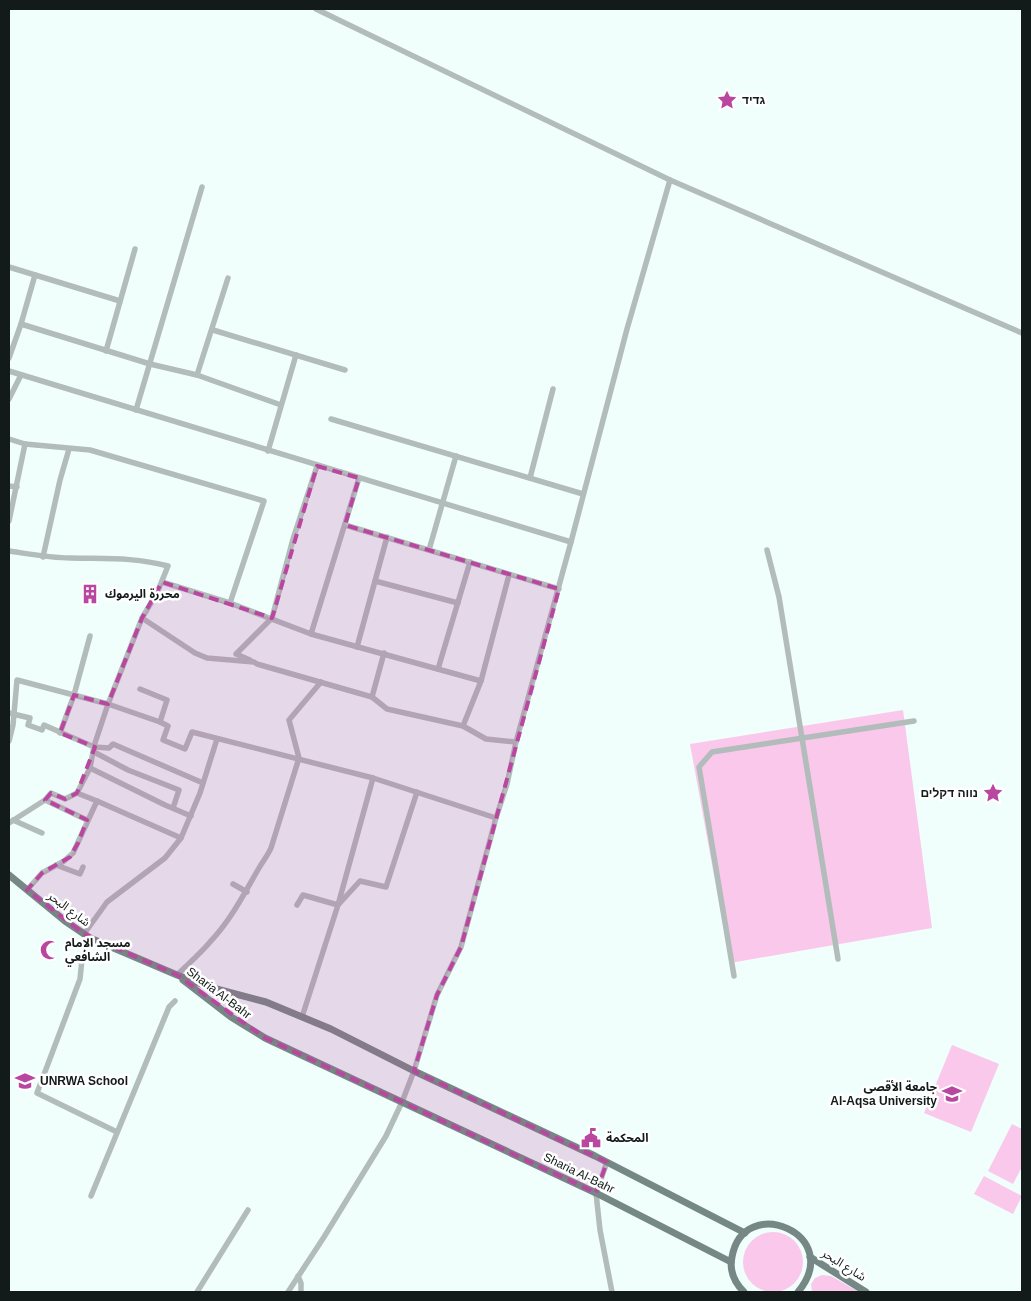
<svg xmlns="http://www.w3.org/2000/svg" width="1031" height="1301" viewBox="0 0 1031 1301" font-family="Arial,'Noto Sans Arabic',Heebo,sans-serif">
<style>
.green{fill:#fac8eb}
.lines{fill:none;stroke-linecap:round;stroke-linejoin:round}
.minor{stroke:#b2bcbb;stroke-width:5.5}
.major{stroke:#768885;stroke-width:7}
.marked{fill:#b9469f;fill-opacity:0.2;stroke:#b9469f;stroke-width:4;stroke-dasharray:10 6;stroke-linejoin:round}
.labels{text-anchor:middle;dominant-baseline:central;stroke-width:5;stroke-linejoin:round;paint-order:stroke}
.poi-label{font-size:12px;font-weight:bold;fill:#121b19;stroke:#fff;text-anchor:start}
.street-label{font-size:12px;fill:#121b19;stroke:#fff}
</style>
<rect width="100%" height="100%" fill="#f0fefc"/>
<!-- green -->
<g class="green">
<polygon points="903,710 932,928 730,963 690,744"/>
<polygon points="952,1045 999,1064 971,1132 924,1113"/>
<polygon points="1012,1124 1022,1129 1022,1167 1013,1184 988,1171"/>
<polygon points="984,1176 1022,1196 1013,1214 974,1194"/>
<circle cx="773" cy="1262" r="30"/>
<polygon points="822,1275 831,1276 859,1292 812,1292 811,1284 815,1278"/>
</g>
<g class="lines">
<!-- minor -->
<g class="minor">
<polyline points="316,9 670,180 1022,333"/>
<polyline points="9,267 120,301"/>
<polyline points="21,324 150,364 197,375 281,405"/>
<polyline points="213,330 345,370"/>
<polyline points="106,351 135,249"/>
<polyline points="9,358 21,324 35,275"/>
<polyline points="9,371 571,542 516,742 507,784 496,818 461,947 437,995 414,1071 402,1102 386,1136 324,1237 288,1292"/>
<polyline points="197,375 228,278"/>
<polyline points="9,399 21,375"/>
<polyline points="136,410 202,187"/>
<polyline points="331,419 583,494"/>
<polyline points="9,439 25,444 90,450 264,501 230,603"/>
<polyline points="268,451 296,355"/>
<polyline points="530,478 553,389"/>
<polyline points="9,486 17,487"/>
<polyline points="9,521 25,444"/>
<polyline points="345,525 559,589"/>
<polyline points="571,542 627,329 670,180"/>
<polyline points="429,550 456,456"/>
<polyline points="767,550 779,597 838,959"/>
<path d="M9 551C29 554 50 558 71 558 105 559 134 557 168 566L157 593 142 618 108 704 94 746 90 768 77 793 65 799 51 793 45 800 9 823"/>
<polyline points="43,557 60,480 69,449"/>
<polyline points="375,581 458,603"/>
<polyline points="162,582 230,603 311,634 481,681"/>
<polyline points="142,618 195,653 207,658 254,662 257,664 372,697 387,709 463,726 486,739 516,742"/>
<polyline points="311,634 359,478"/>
<polyline points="357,647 387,537"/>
<polyline points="250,660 236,654 272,618 293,539 317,466"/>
<polyline points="438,669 470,562"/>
<polyline points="140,689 167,700 160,722"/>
<polyline points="372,697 384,653"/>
<polyline points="9,713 30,718 28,725 42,730 44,725 94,747 109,748 113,744 203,783"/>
<polyline points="463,726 481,681 509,575"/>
<polyline points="60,733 74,695 90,636"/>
<polyline points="9,741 13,725 17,680 108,704 160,722 168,726 163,740 185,749 192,732 373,778 496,818"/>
<polyline points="94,752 128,770 179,790 173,808"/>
<polyline points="90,768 165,805 191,816"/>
<polyline points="45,800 87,820"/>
<polyline points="97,801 181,838"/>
<polyline points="13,820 42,833"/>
<polyline points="56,865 80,874 83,867"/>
<polyline points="233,884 247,892"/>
<polyline points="27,890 42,873 64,861 73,853 97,801 77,793"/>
<polyline points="297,905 303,895 338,905 360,881 386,887 417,792"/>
<polyline points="84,934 107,902 165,858 181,838 200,793 217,739"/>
<polyline points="90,938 82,959 80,979 37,1093 117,1132"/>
<path d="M177 975C188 964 200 954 210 942 231 920 244 894 259 868 263 861 268 855 271 848L299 758 289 720 321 682"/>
<polyline points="734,976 699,767 712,752 914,721"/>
<polyline points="302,1017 338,905 373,778"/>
<polyline points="607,1162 596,1193 600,1230 612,1292"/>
<polyline points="91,1196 169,1007 175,1001"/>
<polyline points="298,1276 301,1283 301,1292"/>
<polyline points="197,1292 248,1210"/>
</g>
<!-- major -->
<g class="major">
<polyline points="9,875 65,921 90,938 177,975 209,987 266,1002 331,1029 414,1071 595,1156 745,1233"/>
<polyline points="183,980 231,1017 265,1038 596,1193 731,1262"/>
<polyline points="810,1257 866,1292"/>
<path d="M744 1292C735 1283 729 1271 732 1257 743 1192 846 1234 798 1292"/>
</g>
</g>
<!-- marked area -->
<path class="marked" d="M317 466 359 478 345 525 559 589 461 947 437 995 414 1071 607 1162 596 1193 265 1038 177 975 84 934 27 890 42 873 70 857 78 843 87 820 45 800 51 793 65 799 77 793 95 747 60 733 74 695 108 704 142 618 162 582 272 618Z"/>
<!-- icons -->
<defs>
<symbol id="sight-bare" viewBox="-9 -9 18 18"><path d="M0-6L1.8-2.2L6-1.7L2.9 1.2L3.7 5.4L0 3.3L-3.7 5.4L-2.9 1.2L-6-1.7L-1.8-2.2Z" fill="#b9469f" stroke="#fff" stroke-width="2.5" paint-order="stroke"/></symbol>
<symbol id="building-bare" viewBox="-9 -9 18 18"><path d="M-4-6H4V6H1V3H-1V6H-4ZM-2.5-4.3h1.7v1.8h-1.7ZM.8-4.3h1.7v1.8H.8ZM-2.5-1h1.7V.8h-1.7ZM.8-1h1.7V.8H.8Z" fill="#b9469f" stroke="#fff" stroke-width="2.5" paint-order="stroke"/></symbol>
<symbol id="mosque-bare" viewBox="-9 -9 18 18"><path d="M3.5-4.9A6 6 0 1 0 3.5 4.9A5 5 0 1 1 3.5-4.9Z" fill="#b9469f" stroke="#fff" stroke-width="2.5" paint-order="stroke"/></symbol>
<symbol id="school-bare" viewBox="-9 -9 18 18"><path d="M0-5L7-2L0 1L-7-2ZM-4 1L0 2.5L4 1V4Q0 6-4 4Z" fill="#b9469f" stroke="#fff" stroke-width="2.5" paint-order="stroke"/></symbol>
<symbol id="university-bare" viewBox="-9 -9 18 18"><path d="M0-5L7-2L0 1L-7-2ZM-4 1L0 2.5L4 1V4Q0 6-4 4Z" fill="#b9469f" stroke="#fff" stroke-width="2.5" paint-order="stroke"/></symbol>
<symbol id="civic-bare" viewBox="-9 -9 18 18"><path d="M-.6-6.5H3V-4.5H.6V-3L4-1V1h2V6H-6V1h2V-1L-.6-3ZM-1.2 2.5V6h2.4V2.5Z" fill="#b9469f" stroke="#fff" stroke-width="2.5" paint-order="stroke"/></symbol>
</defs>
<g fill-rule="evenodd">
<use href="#sight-bare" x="713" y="86" width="28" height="28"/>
<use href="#building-bare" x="76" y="580" width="28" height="28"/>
<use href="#sight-bare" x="979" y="779" width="28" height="28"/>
<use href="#mosque-bare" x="36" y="936" width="28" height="28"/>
<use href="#school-bare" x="11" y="1067" width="28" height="28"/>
<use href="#university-bare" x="938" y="1080" width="28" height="28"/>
<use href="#civic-bare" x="577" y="1124" width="28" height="28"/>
</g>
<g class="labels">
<!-- poi labels -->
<g class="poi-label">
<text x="742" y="100">גדיד</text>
<text x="105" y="594">محررة اليرموك</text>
<text x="978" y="793" text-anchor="end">נווה דקלים</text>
<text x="65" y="943">مسجد الإمام<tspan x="65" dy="14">الشافعي</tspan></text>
<text x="40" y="1081">UNRWA School</text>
<text x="937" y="1087" text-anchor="end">جامعة الأقصى<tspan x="937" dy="14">Al-Aqsa University</tspan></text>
<text x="606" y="1138">المحكمة</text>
</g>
<!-- street labels -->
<g class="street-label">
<text transform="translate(69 909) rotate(37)">شارع البحر</text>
<text transform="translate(219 993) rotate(37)">Sharia Al-Bahr</text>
<text transform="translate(579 1173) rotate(26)">Sharia Al-Bahr</text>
<text transform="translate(844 1265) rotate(32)">شارع البحر</text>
</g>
</g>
<!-- border -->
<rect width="1031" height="1301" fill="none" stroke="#121b19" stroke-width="20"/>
</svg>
